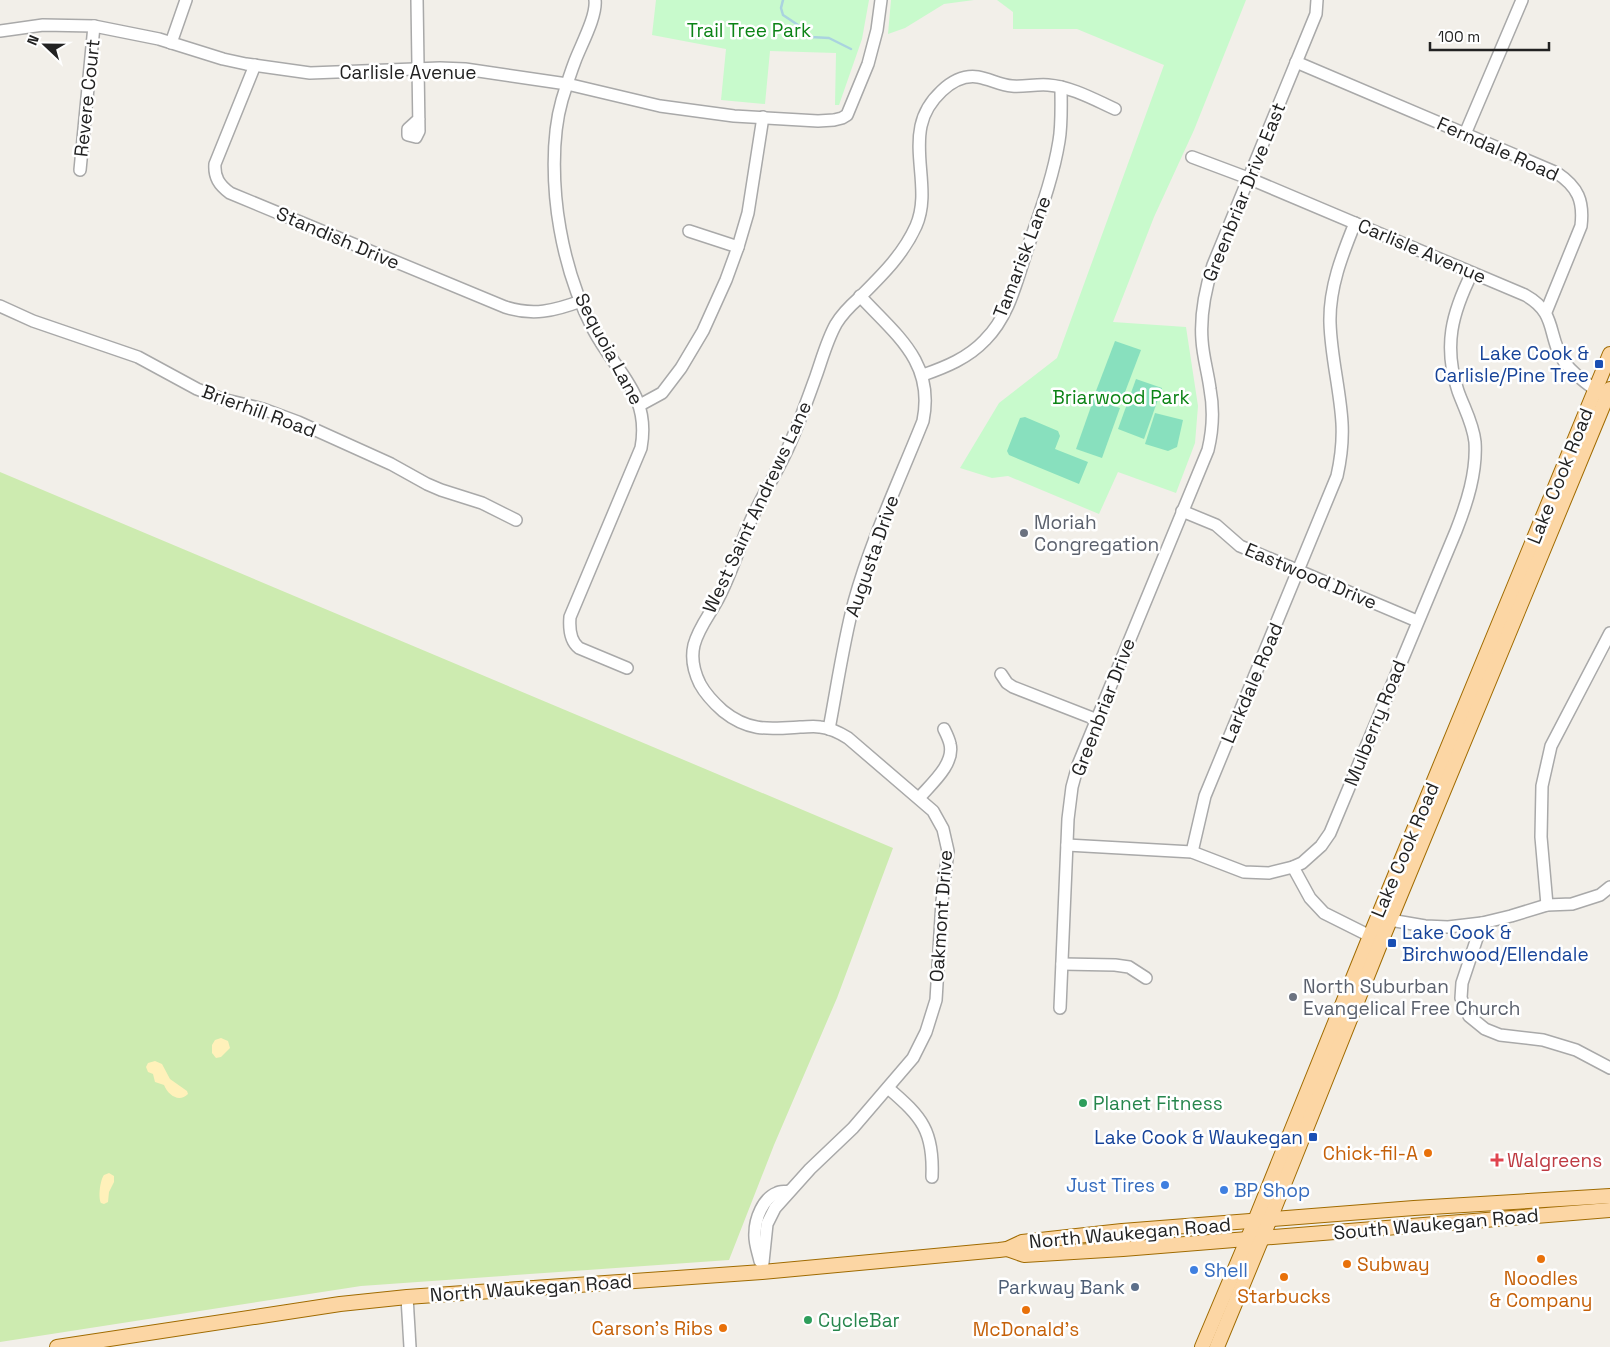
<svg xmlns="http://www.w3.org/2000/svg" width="1610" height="1347" viewBox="0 0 1610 1347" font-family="'Space Grotesk',sans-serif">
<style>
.grass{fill:#cdebb0}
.sand{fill:#fff1ba}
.park{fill:#c8facc}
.pitch{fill:#88e0be}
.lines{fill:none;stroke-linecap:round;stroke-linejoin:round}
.stream{stroke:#aad3df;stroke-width:2.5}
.minor-casing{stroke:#a9a9a9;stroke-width:14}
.major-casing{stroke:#a06b00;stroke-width:16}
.minor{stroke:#fff;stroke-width:11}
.major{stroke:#fcd6a4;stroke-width:14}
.transit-dot{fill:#1a4fb4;stroke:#fff;stroke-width:2}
.worship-dot{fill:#6b7280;stroke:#fff;stroke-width:2}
.leisure-dot{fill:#2e9e5b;stroke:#fff;stroke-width:2}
.food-dot{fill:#e8710a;stroke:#fff;stroke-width:2}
.health-dot{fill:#e0444e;stroke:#fff;stroke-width:2}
.shop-dot{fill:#3f7fe0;stroke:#fff;stroke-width:2}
.service-dot{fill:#5c6f8a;stroke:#fff;stroke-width:2}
.labels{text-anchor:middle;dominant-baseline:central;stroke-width:5;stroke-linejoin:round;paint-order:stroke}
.park-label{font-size:19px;fill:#0c8416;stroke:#fff}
.street-label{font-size:19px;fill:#222;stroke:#fff}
.transit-label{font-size:19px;fill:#164399;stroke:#fff;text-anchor:end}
.worship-label{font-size:19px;fill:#5b616d;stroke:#fff;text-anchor:start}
.leisure-label{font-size:19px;fill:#27864d;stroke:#fff;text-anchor:start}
.food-label{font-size:19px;fill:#c56008;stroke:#fff}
.health-label{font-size:19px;fill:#be3a42;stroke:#fff;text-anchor:start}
.shop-label{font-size:19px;fill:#366cbe;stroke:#fff;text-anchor:start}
.service-label{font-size:19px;fill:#4e5e75;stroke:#fff;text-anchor:end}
</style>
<rect width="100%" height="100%" fill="#f2efe9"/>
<!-- grass -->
<polygon class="grass" points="0,472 893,848 837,998 774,1145 729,1260 361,1286 0,1342"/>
<!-- sand -->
<g class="sand">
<polygon points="221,1038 228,1041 230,1048 221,1057 216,1058 212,1053 212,1045 215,1040"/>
<path d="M155 1061 162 1064 170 1079 187 1091 188 1094C179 1103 168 1095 164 1085L155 1082 153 1074 148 1072 146 1067 148 1063Z"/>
<path d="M109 1173 114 1176V1182L109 1192 108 1202 104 1204 101 1203C98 1198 100 1180 104 1175Z"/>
</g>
<!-- park -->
<g class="park">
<polygon points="656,0 869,0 862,39 839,105 835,105 836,53 770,51 765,104 721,100 726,49 652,35"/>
<polygon points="891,0 974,0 944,4 905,28 888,34"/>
<polygon points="997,0 1246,0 1194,130 1154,217 1113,322 1186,327 1198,406 1195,443 1176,493 1118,472 1099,514 1008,476 992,478 960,468 999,403 1057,358 1164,65 1077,29 1013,29 1013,12"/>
</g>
<!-- pitch -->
<g class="pitch">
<polygon points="1115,341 1141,350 1122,400 1096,391"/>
<polygon points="1136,379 1162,388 1144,439 1118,429"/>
<polygon points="1094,398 1120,408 1102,458 1076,449"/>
<polygon points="1155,413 1183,420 1177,447 1168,451 1145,444"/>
<polygon points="1025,417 1058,431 1060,436 1055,449 1088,462 1079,484 1009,455 1007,451 1020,418"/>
</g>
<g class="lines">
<!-- stream -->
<polyline class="stream" points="783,0 781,8 783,15 798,25 811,37 829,38 851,49"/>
<defs>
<g id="minor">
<polyline points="417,0 419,131 416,137 408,135 408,129 419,119"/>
<path d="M595 0C597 16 581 45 575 61 570 74 566 87 562 100 551 138 553 190 560 229 566 263 577 298 593 329 616 373 651 394 641 448L570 617C569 629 570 641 579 648L627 668"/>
<polyline points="0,31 43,25 94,26 159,39 223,59 246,64 310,73 440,68 465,69 567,84 660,106 734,116 818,121 834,120 842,118 847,115 868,64 877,30 881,0"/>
<polyline points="171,43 186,0"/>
<path d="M1296 62 1557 173C1578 187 1584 201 1581 226L1546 312"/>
<path d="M255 65 215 164C214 177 219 185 230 193L505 307C533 316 554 311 581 301"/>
<polyline points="1465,134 1522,0"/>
<path d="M1192 157 1248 178 1525 295C1559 314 1546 336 1565 363 1575 376 1589 385 1601 394"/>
<polyline points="80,170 94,26"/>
<polyline points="689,231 738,247"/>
<polyline points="0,306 33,321 138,357 197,389 222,399 263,409 298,422 391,464 427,484 441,490 482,503 516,520"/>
<path d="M923 375C946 367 968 358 985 340 1010 315 1017 279 1028 247 1040 212 1053 178 1059 141 1062 124 1061 105 1061 87"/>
<polyline points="640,405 662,393 681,368 703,331 726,280 738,247 748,213 763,117"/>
<polyline points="1182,511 1216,525 1240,546 1417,621"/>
<polyline points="1001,674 1007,683 1013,687 1095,719"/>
<path d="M829 729C837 687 843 644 854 602 871 540 899 481 923 421 935 362 896 335 860 296"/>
<path d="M919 798C931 784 955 764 950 744 949 739 946 733 944 729"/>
<path d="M1067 845 1192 852 1244 872 1269 873 1293 867 1302 863 1321 846 1330 833 1456 531C1467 503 1477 472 1475 442 1473 423 1464 408 1458 391 1443 346 1452 313 1472 273"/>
<path d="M1192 852 1205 796 1337 476C1341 458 1343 441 1342 423 1340 389 1331 357 1330 323 1329 288 1342 255 1355 223"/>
<polyline points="1293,867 1310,898 1324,913 1376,939"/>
<polyline points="1547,905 1541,837 1542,786 1551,746 1610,633"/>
<polyline points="1390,920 1425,926 1448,927 1482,923 1511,916 1547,905 1572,904 1600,895 1610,887"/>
<polyline points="1482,923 1462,983 1461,998 1469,1016 1485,1029 1500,1035 1543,1040 1576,1050 1610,1068"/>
<polyline points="1062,964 1115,965 1129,967 1146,978"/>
<path d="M1060 1008 1068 819 1072 787 1078 765 1208 450C1213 429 1214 410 1210 389 1208 373 1203 357 1202 340 1200 314 1205 290 1213 265L1316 14 1317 0"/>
<path d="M888 1088C922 1117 934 1131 932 1177"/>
<path d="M760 1261C758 1252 754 1242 755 1233 755 1219 763 1198 777 1193 780 1191 785 1192 789 1191"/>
<path d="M762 1272 767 1224 775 1208 810 1169 853 1128 913 1058 926 1032 936 1000 942 901 948 851 943 829 933 811 848 738C840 733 830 728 820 727 814 726 807 727 800 727 769 729 749 732 723 711 714 703 706 695 700 684 694 672 691 658 694 645 699 626 712 612 720 595 732 571 740 545 751 520 762 496 777 472 788 448 799 424 807 401 816 376 822 359 827 340 836 324 842 314 850 306 859 298 881 276 903 255 916 226 930 194 914 159 921 126 926 102 952 73 978 77 990 79 1000 85 1012 86 1024 87 1036 84 1048 85 1072 87 1093 99 1115 109"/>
<polyline points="407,1297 410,1347"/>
</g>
<g id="major">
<polyline points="1007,1249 1024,1255 1123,1249 1610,1210"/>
<polyline points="57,1347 340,1304 407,1297 762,1272 999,1250 1007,1249 1022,1242 1122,1231 1414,1208 1610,1196"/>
<polyline points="1202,1347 1248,1238 1370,936 1610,354"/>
<polyline points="1217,1347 1270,1219 1381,942 1610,389"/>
</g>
</defs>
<!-- minor casing -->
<use href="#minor" class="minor-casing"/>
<!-- major casing -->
<use href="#major" class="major-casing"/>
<!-- minor -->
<use href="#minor" class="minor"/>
<!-- major -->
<use href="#major" class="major"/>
</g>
<!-- markers -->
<g class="transit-dot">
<rect x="1594" y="359" width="10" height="10" rx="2.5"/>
<rect x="1387" y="938" width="10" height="10" rx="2.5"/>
<rect x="1308" y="1132" width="10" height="10" rx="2.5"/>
</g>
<g class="worship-dot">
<circle cx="1024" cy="533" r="5"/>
<circle cx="1293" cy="997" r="5"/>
</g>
<g class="leisure-dot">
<circle cx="1083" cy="1103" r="5"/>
<circle cx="808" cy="1320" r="5"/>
</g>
<g class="food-dot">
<circle cx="1428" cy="1153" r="5"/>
<circle cx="1541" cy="1259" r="5"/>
<circle cx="1347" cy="1264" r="5"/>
<circle cx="1284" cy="1277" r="5"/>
<circle cx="1026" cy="1310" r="5"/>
<circle cx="723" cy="1328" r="5"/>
</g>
<path class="health-dot" d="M1494.5 1152.5h5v5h5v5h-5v5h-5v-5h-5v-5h5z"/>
<g class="shop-dot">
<circle cx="1165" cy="1185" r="5"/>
<circle cx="1224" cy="1190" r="5"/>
<circle cx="1194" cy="1270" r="5"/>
</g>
<circle class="service-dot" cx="1135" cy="1287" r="5"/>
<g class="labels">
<!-- park labels -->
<g class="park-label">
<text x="749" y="30">Trail Tree Park</text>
<text x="1121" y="397">Briarwood Park</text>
</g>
<!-- street labels -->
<g class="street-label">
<text x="408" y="72">Carlisle Avenue</text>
<text transform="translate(87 98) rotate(-84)">Revere Court</text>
<text transform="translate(1498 149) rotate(24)">Ferndale Road</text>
<text transform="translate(1244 192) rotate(-68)">Greenbriar Drive East</text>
<text transform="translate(338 238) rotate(23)">Standish Drive</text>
<text transform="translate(1422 251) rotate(23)">Carlisle Avenue</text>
<text transform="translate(1022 257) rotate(-69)">Tamarisk Lane</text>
<text transform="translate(609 349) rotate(62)">Sequoia Lane</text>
<text transform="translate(259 411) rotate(20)">Brierhill Road</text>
<text transform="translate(1560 476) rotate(-68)">Lake Cook Road</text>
<text transform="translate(757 507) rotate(-65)">West Saint Andrews Lane</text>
<text transform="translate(872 556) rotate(-71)">Augusta Drive</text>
<text transform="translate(1311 576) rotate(23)">Eastwood Drive</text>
<text transform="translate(1252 683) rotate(-67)">Larkdale Road</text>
<text transform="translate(1103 707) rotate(-69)">Greenbriar Drive</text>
<text transform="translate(1375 723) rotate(-68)">Mulberry Road</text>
<text transform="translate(1405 850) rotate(-67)">Lake Cook Road</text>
<text transform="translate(941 916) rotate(-86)">Oakmont Drive</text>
<text transform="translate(1436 1224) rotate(-5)">South Waukegan Road</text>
<text transform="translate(1130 1233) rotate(-5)">North Waukegan Road</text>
<text transform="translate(531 1288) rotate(-4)">North Waukegan Road</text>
</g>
<!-- transit labels -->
<g class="transit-label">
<text x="1589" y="353">Lake Cook &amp;<tspan x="1589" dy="22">Carlisle/Pine Tree</tspan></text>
<text x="1402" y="932" text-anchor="start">Lake Cook &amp;<tspan x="1402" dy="22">Birchwood/Ellendale</tspan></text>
<text x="1303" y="1137">Lake Cook &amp; Waukegan</text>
</g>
<!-- worship labels -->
<g class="worship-label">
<text x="1034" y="522">Moriah<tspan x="1034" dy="22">Congregation</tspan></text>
<text x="1303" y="986">North Suburban<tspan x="1303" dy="22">Evangelical Free Church</tspan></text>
</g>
<!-- leisure labels -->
<g class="leisure-label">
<text x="1093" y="1103">Planet Fitness</text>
<text x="818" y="1320">CycleBar</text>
</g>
<!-- food labels -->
<g class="food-label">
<text x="1418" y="1153" text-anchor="end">Chick-fil-A</text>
<text x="1357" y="1264" text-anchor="start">Subway</text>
<text x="1541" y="1278">Noodles<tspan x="1541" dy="22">&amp; Company</tspan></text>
<text x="1284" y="1296">Starbucks</text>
<text x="713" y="1328" text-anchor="end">Carson's Ribs</text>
<text x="1026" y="1329">McDonald's</text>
</g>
<!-- health labels -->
<g class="health-label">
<text x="1507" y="1160">Walgreens</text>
</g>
<!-- shop labels -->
<g class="shop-label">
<text x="1155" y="1185" text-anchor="end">Just Tires</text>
<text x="1234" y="1190">BP Shop</text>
<text x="1204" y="1270">Shell</text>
</g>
<!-- service labels -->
<g class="service-label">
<text x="1125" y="1287">Parkway Bank</text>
</g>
</g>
<!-- north arrow -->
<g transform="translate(45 45) rotate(292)" stroke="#ffffff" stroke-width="4" paint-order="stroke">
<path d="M0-4L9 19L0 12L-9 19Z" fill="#222222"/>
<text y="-8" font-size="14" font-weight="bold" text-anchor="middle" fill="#222222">N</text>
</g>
<!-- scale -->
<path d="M1430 42v8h119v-8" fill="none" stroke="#222222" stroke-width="2.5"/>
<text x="1438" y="42" font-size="15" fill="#222222" stroke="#ffffff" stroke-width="4" paint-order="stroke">100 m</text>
</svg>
